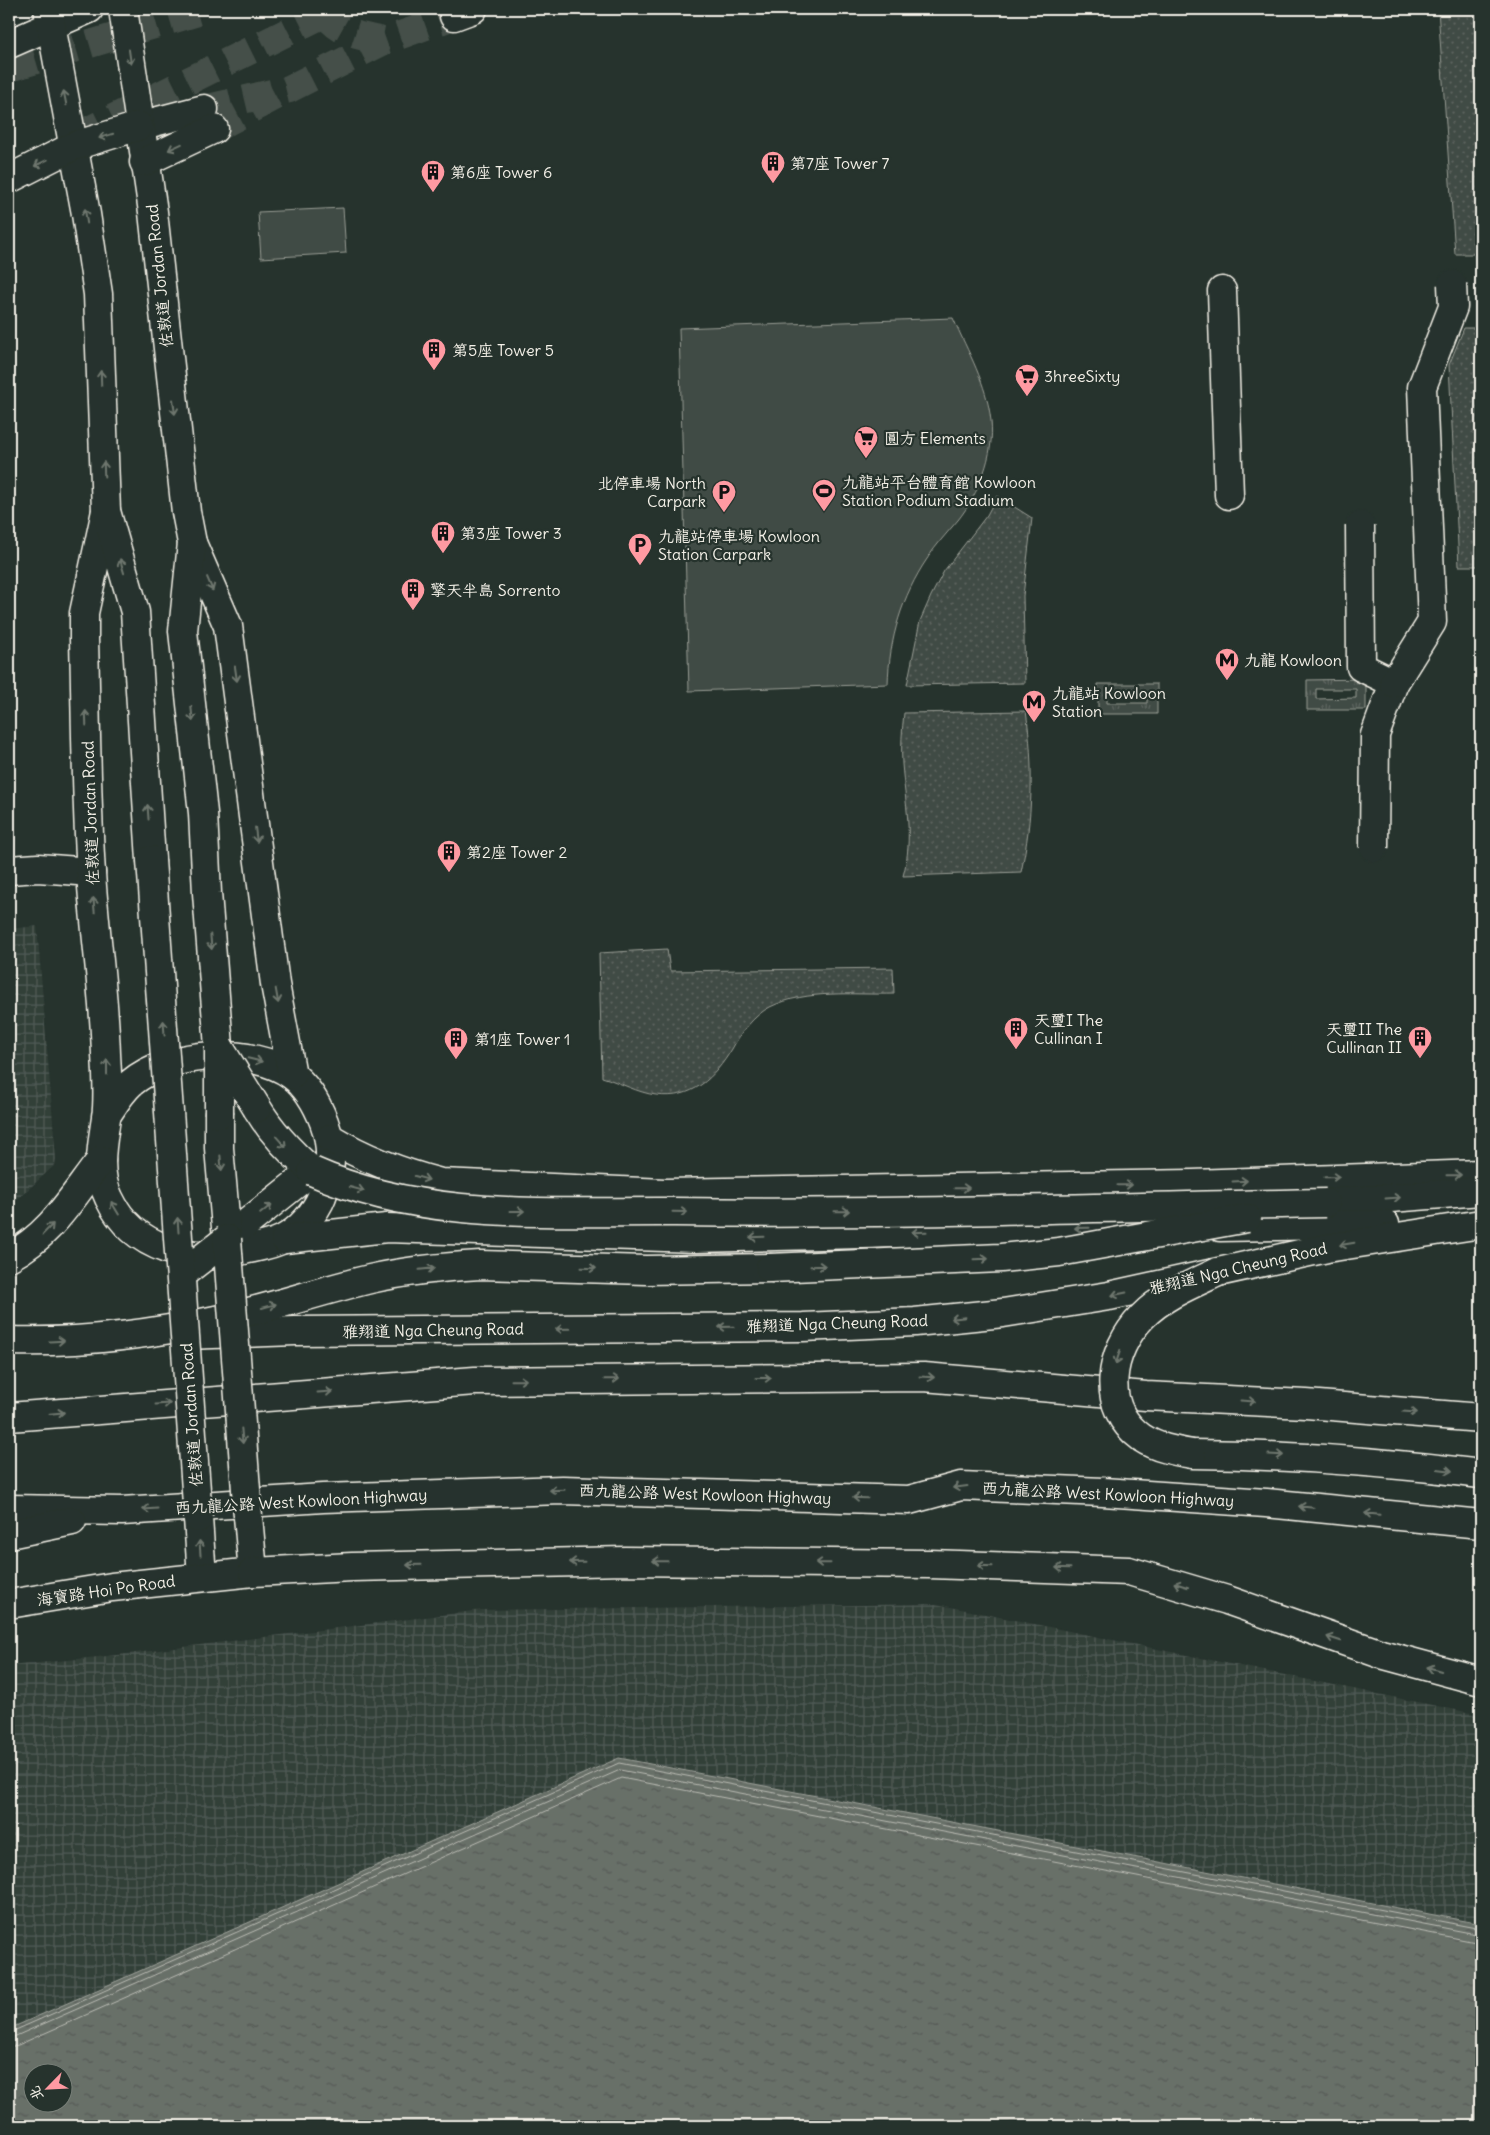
<svg xmlns="http://www.w3.org/2000/svg" width="1490" height="2135" viewBox="0 0 1490 2135" font-family="Delius,'LXGW WenKai TC',sans-serif">
<style>
.industrial{fill:url(#industrial-grid);fill-rule:evenodd}
.grass{fill:url(#grass-tufts);stroke:#9a9e96;fill-rule:evenodd}
.garden{fill:url(#garden-dots);stroke:#9a9e96}
.pitch{fill:#414b45;stroke:#9a9e96}
.water{fill:url(#water-ripples);stroke:#9fa39b;fill-rule:evenodd}
.lines{fill:none;stroke-linecap:round;stroke-linejoin:round}
.shore{stroke:#bcbdb5;stroke-width:1}
.secondary-tunnel{stroke:#455049;stroke-width:28;stroke-dasharray:28 14;stroke-linecap:butt}
.primary-tunnel{stroke:#455049;stroke-width:28;stroke-dasharray:28 14;stroke-linecap:butt}
.street-casing{stroke:#f4f1e8;stroke-width:31}
.secondary-casing{stroke:#f4f1e8;stroke-width:31}
.primary-casing{stroke:#f4f1e8;stroke-width:31}
.highway-casing{stroke:#f4f1e8;stroke-width:31}
.street{stroke:#26332d;stroke-width:28}
.secondary{stroke:#26332d;stroke-width:28}
.primary{stroke:#26332d;stroke-width:28}
.highway{stroke:#26332d;stroke-width:28}
.street-bridge-casing{stroke:#f4f1e8;stroke-width:31;stroke-linecap:butt}
.secondary-bridge-casing{stroke:#f4f1e8;stroke-width:31;stroke-linecap:butt}
.primary-bridge-casing{stroke:#f4f1e8;stroke-width:31;stroke-linecap:butt}
.highway-bridge-casing{stroke:#f4f1e8;stroke-width:31;stroke-linecap:butt}
.street-bridge{stroke:#26332d;stroke-width:28}
.secondary-bridge{stroke:#26332d;stroke-width:28}
.primary-bridge{stroke:#26332d;stroke-width:28}
.highway-bridge{stroke:#26332d;stroke-width:28}
.oneway{stroke:#6e766e}
.labels{text-anchor:middle;dominant-baseline:central;stroke-width:4.5;stroke-linejoin:round;paint-order:stroke}
.poi-label{font-size:16px;fill:#f4f1e8;stroke:#26332d;text-anchor:start}
.street-label{font-size:16px;fill:#f4f1e8;stroke:#26332d}
</style>
<defs>
<pattern id="industrial-grid" width="8" height="8" patternUnits="userSpaceOnUse" patternTransform="scale(1.25)"><rect width="8" height="8" fill="#333f39"/><path d="M0 4h8M4 0v8" fill="none" stroke="#515b56"/></pattern>
<pattern id="grass-tufts" width="24" height="20" patternUnits="userSpaceOnUse" patternTransform="scale(1.25)"><rect width="24" height="20" fill="#414b45"/><path d="M3 7l-1-3M5 7V3M7 7l1-3M15 17l-1-3M17 17v-4M19 17l1-3" fill="none" stroke="#5d6560"/></pattern>
<pattern id="garden-dots" width="8" height="8" patternUnits="userSpaceOnUse" patternTransform="scale(1.25)"><rect width="8" height="8" fill="#414b45"/><path d="M2 2h.1M6 6h.1" fill="none" stroke="#5d6560" stroke-width="1.8" stroke-linecap="round"/></pattern>
<pattern id="water-ripples" width="26" height="14" patternUnits="userSpaceOnUse" patternTransform="scale(1.25)"><rect width="26" height="14" fill="#676f68"/><path d="M2 4q2-2 4 0t4 0M15 11q2-2 4 0t4 0" fill="none" stroke="#565a55"/></pattern>
</defs>
<rect width="100%" height="100%" fill="#26332d"/>
<filter id="ink" filterUnits="userSpaceOnUse"><feTurbulence type="fractalNoise" baseFrequency=".02" numOctaves="2"/><feDisplacementMap in="SourceGraphic" scale="10" xChannelSelector="R" yChannelSelector="G"/><feConvolveMatrix kernelMatrix="1 2 1 2 8 2 1 2 1" color-interpolation-filters="sRGB"/></filter>
<g filter="url(#ink)">
<!-- industrial -->
<g class="industrial">
<polygon points="37,926 56,1159 55,1165 9,1207 9,929"/>
<path d="M936 1604 1481 1715V2110L9 2126V1666L127 1654 482 1610ZM32 2072H62V2102H32Z"/>
</g>
<!-- grass -->
<g class="grass">
<path d="M1366 679V710H1307V680ZM1316 689H1356V698L1316 699Z"/>
<path d="M1098 684H1157V714H1098ZM1147 693V703H1107V694Z"/>
</g>
<!-- garden -->
<g class="garden">
<polygon points="1438,9 1481,9 1481,254 1455,254"/>
<polygon points="1464,328 1481,328 1481,566 1459,566 1449,365"/>
<polygon points="997,496 1032,518 1023,596 1025,683 907,685 920,621 931,596 944,571 987,515"/>
<path d="M1026 711C1034 765 1033 818 1021 872L903 876C914 838 905 802 902 764 901 747 902 730 904 713Z"/>
<path d="M667 949 670 971 893 968 894 994C854 995 807 989 770 1007 754 1015 740 1034 732 1049 714 1078 693 1100 656 1095 638 1093 619 1082 602 1077L599 953Z"/>
</g>
<!-- pitch -->
<g class="pitch">
<polygon points="343,208 346,253 261,258 258,212"/>
<path d="M953 318C968 352 987 384 991 421 995 454 978 495 958 520 947 533 936 545 927 559 902 596 889 640 888 684L689 691 679 328Z"/>
</g>
<!-- water -->
<path class="water" d="M619 1758 1481 1924V2126H9V2029ZM32 2072H62V2102H32Z"/>
<g class="lines">
<!-- shore -->
<g class="shore">
<polyline points="9,2033 619,1763 1481,1929"/>
<polyline points="9,2039 620,1770 1481,1935"/>
<polyline points="9,2047 18,2045 621,1778 1481,1943"/>
</g>
<!-- secondary-tunnel -->
<g class="secondary-tunnel">
<path d="M323 9C335 33 359 36 384 41"/>
<polyline points="204,109 289,89 384,41 454,16"/>
</g>
<!-- primary-tunnel -->
<g class="primary-tunnel">
<polyline points="9,68 208,9"/>
<polyline points="214,129 289,89"/>
<polyline points="75,137 334,9"/>
</g>
<defs>
<g id="street">
<polyline points="1222,291 1229,495"/>
<polyline points="9,870 38,868 91,872"/>
</g>
<g id="secondary">
<polyline points="454,16 473,9"/>
<polyline points="9,44 89,9"/>
<polyline points="139,126 204,109"/>
<path d="M106 511 84 613V639C86 717 86 795 91 873 95 933 104 993 106 1054 107 1074 109 1098 106 1118 102 1145 96 1172 109 1198 133 1249 193 1265 244 1250 257 1247 272 1245 283 1239 299 1231 316 1212 322 1196 332 1173 333 1146 324 1122 317 1104 308 1087 292 1075 252 1046 168 1051 131 1083 121 1092 114 1104 106 1116"/>
<polyline points="192,543 228,626 275,984 292,1075"/>
<path d="M330 1138C365 1159 402 1173 441 1183L665 1193 1192 1184 1481 1174"/>
<polyline points="1326,1203 1481,1191"/>
<polyline points="1220,1227 1385,1224"/>
<polyline points="227,1239 312,1171"/>
<polyline points="285,1239 387,1228 696,1238 1157,1227"/>
<polyline points="185,1335 295,1331 803,1327 915,1322 1003,1313 1109,1296 1327,1248 1481,1224"/>
<path d="M9 1341C78 1343 148 1335 216 1320 268 1309 319 1291 370 1279 406 1271 443 1267 480 1265L646 1270 770 1268"/>
</g>
<g id="primary">
<polyline points="48,9 86,214 98,294 106,511 135,612 151,860"/>
<polyline points="123,9 153,212 186,512 192,543 183,631 203,813 207,893 219,1047"/>
<polyline points="144,162 214,129"/>
<polyline points="9,179 74,146 139,126"/>
<path d="M257 1108C272 1133 290 1152 312 1171"/>
<polyline points="219,1114 219,1148 227,1239"/>
<path d="M9 1257C53 1233 71 1198 101 1160"/>
<polyline points="198,1518 202,1577"/>
<polyline points="9,1604 112,1587 253,1572 248,1516"/>
</g>
<g id="highway">
<polyline points="9,1417 475,1381 924,1377 1146,1396 1306,1404 1481,1418"/>
<path d="M1192 1454C1289 1455 1385 1462 1481 1474"/>
<polyline points="9,1509 122,1511 323,1498 562,1490 909,1500 961,1486 1103,1492 1266,1503 1481,1524"/>
<polyline points="9,1534 72,1521"/>
<polyline points="253,1572 352,1567 625,1561 930,1564 1129,1571 1227,1600 1381,1654 1481,1681"/>
</g>
</defs>
<!-- street casing -->
<use href="#street" class="street-casing"/>
<!-- secondary casing -->
<use href="#secondary" class="secondary-casing"/>
<!-- primary casing -->
<use href="#primary" class="primary-casing"/>
<!-- highway casing -->
<use href="#highway" class="highway-casing"/>
<!-- street -->
<use href="#street" class="street"/>
<!-- secondary -->
<use href="#secondary" class="secondary"/>
<!-- primary -->
<use href="#primary" class="primary"/>
<!-- highway -->
<use href="#highway" class="highway"/>
<defs>
<g id="street-bridge">
<polyline points="1360,525 1361,667 1394,683 1375,735 1374,848"/>
<polyline points="1394,683 1432,622 1422,387 1453,307 1452,284"/>
</g>
<g id="secondary-bridge">
<path d="M312 1171C426 1222 553 1211 675 1212 892 1215 1109 1207 1326 1203"/>
<polyline points="770,1268 1001,1258 1059,1252 1247,1218"/>
<polyline points="182,1274 227,1239"/>
</g>
<g id="primary-bridge">
<polyline points="151,860 198,1518"/>
<polyline points="219,1047 257,1108"/>
<polyline points="219,1047 219,1114"/>
<polyline points="227,1239 248,1516"/>
</g>
<path id="highway-bridge" d="M1192 1454C1175 1451 1157 1448 1142 1438 1099 1407 1109 1351 1142 1317 1162 1296 1192 1284 1218 1272"/>
</defs>
<!-- street-bridge casing -->
<use href="#street-bridge" class="street-bridge-casing"/>
<!-- secondary-bridge casing -->
<use href="#secondary-bridge" class="secondary-bridge-casing"/>
<!-- primary-bridge casing -->
<use href="#primary-bridge" class="primary-bridge-casing"/>
<!-- highway-bridge casing -->
<use href="#highway-bridge" class="highway-bridge-casing"/>
<!-- street-bridge -->
<use href="#street-bridge" class="street-bridge"/>
<!-- secondary-bridge -->
<use href="#secondary-bridge" class="secondary-bridge"/>
<!-- primary-bridge -->
<use href="#primary-bridge" class="primary-bridge"/>
<!-- highway-bridge -->
<use href="#highway-bridge" class="highway-bridge"/>
</g>
<!-- one-way arrows -->
<defs><path id="oneway-shaft" d="M-6 0H5M1.5-3L5.5 0L1.5 3" fill="none" stroke-width="1.6" stroke-linecap="round" stroke-linejoin="round" transform="scale(1.25)"/></defs>
<g class="oneway">
<use href="#oneway-shaft" transform="translate(130 57) rotate(82)"/>
<use href="#oneway-shaft" transform="translate(65 98) rotate(-101)"/>
<use href="#oneway-shaft" transform="translate(106 136) rotate(163)"/>
<use href="#oneway-shaft" transform="translate(175 147) rotate(155)"/>
<use href="#oneway-shaft" transform="translate(41 163) rotate(154)"/>
<use href="#oneway-shaft" transform="translate(86 216) rotate(-99)"/>
<use href="#oneway-shaft" transform="translate(101 378) rotate(-92)"/>
<use href="#oneway-shaft" transform="translate(174 407) rotate(83)"/>
<use href="#oneway-shaft" transform="translate(104 469) rotate(-92)"/>
<use href="#oneway-shaft" transform="translate(122 566) rotate(-106)"/>
<use href="#oneway-shaft" transform="translate(210 584) rotate(67)"/>
<use href="#oneway-shaft" transform="translate(236 674) rotate(82)"/>
<use href="#oneway-shaft" transform="translate(192 714) rotate(84)"/>
<use href="#oneway-shaft" transform="translate(86 718) rotate(-92)"/>
<use href="#oneway-shaft" transform="translate(148 812) rotate(-94)"/>
<use href="#oneway-shaft" transform="translate(256 835) rotate(83)"/>
<use href="#oneway-shaft" transform="translate(94 905) rotate(-95)"/>
<use href="#oneway-shaft" transform="translate(211 942) rotate(85)"/>
<use href="#oneway-shaft" transform="translate(277 996) rotate(80)"/>
<use href="#oneway-shaft" transform="translate(164 1028) rotate(-94)"/>
<use href="#oneway-shaft" transform="translate(255 1060) rotate(13)"/>
<use href="#oneway-shaft" transform="translate(107 1067) rotate(-90)"/>
<use href="#oneway-shaft" transform="translate(281 1142) rotate(48)"/>
<use href="#oneway-shaft" transform="translate(221 1163) rotate(85)"/>
<use href="#oneway-shaft" transform="translate(1454 1175) rotate(-1)"/>
<use href="#oneway-shaft" transform="translate(1332 1177) rotate(-1)"/>
<use href="#oneway-shaft" transform="translate(422 1178) rotate(15)"/>
<use href="#oneway-shaft" transform="translate(1240 1181) rotate(-3)"/>
<use href="#oneway-shaft" transform="translate(1125 1185) rotate(-1)"/>
<use href="#oneway-shaft" transform="translate(962 1188) rotate(-1)"/>
<use href="#oneway-shaft" transform="translate(357 1189) rotate(15)"/>
<use href="#oneway-shaft" transform="translate(1393 1198) rotate(-4)"/>
<use href="#oneway-shaft" transform="translate(115 1208) rotate(-121)"/>
<use href="#oneway-shaft" transform="translate(266 1209) rotate(-39)"/>
<use href="#oneway-shaft" transform="translate(517 1211)"/>
<use href="#oneway-shaft" transform="translate(842 1211) rotate(-1)"/>
<use href="#oneway-shaft" transform="translate(680 1212) rotate(1)"/>
<use href="#oneway-shaft" transform="translate(178 1225) rotate(-94)"/>
<use href="#oneway-shaft" transform="translate(1082 1228) rotate(179)"/>
<use href="#oneway-shaft" transform="translate(48 1229) rotate(-46)"/>
<use href="#oneway-shaft" transform="translate(919 1232) rotate(178)"/>
<use href="#oneway-shaft" transform="translate(757 1237) rotate(178)"/>
<use href="#oneway-shaft" transform="translate(1347 1244) rotate(170)"/>
<use href="#oneway-shaft" transform="translate(981 1259) rotate(-2)"/>
<use href="#oneway-shaft" transform="translate(818 1266) rotate(-2)"/>
<use href="#oneway-shaft" transform="translate(589 1268) rotate(2)"/>
<use href="#oneway-shaft" transform="translate(427 1269) rotate(-6)"/>
<use href="#oneway-shaft" transform="translate(1119 1294) rotate(168)"/>
<use href="#oneway-shaft" transform="translate(269 1306) rotate(-15)"/>
<use href="#oneway-shaft" transform="translate(958 1318) rotate(174)"/>
<use href="#oneway-shaft" transform="translate(726 1327) rotate(179)"/>
<use href="#oneway-shaft" transform="translate(563 1329) rotate(179)"/>
<use href="#oneway-shaft" transform="translate(57 1341) rotate(-3)"/>
<use href="#oneway-shaft" transform="translate(1118 1357) rotate(108)"/>
<use href="#oneway-shaft" transform="translate(927 1377) rotate(3)"/>
<use href="#oneway-shaft" transform="translate(764 1378)"/>
<use href="#oneway-shaft" transform="translate(612 1379) rotate(-1)"/>
<use href="#oneway-shaft" transform="translate(519 1380) rotate(-1)"/>
<use href="#oneway-shaft" transform="translate(325 1392) rotate(-4)"/>
<use href="#oneway-shaft" transform="translate(1248 1401) rotate(4)"/>
<use href="#oneway-shaft" transform="translate(163 1404) rotate(-4)"/>
<use href="#oneway-shaft" transform="translate(1410 1412) rotate(4)"/>
<use href="#oneway-shaft" transform="translate(57 1413) rotate(-5)"/>
<use href="#oneway-shaft" transform="translate(242 1436) rotate(85)"/>
<use href="#oneway-shaft" transform="translate(1276 1455) rotate(3)"/>
<use href="#oneway-shaft" transform="translate(1445 1470) rotate(7)"/>
<use href="#oneway-shaft" transform="translate(960 1487) rotate(173)"/>
<use href="#oneway-shaft" transform="translate(557 1490) rotate(178)"/>
<use href="#oneway-shaft" transform="translate(860 1498) rotate(-178)"/>
<use href="#oneway-shaft" transform="translate(1306 1507) rotate(-174)"/>
<use href="#oneway-shaft" transform="translate(150 1509) rotate(176)"/>
<use href="#oneway-shaft" transform="translate(1372 1514) rotate(-174)"/>
<use href="#oneway-shaft" transform="translate(200 1548) rotate(-94)"/>
<use href="#oneway-shaft" transform="translate(660 1561) rotate(-179)"/>
<use href="#oneway-shaft" transform="translate(577 1562) rotate(179)"/>
<use href="#oneway-shaft" transform="translate(823 1563) rotate(-179)"/>
<use href="#oneway-shaft" transform="translate(414 1565) rotate(179)"/>
<use href="#oneway-shaft" transform="translate(985 1566) rotate(-178)"/>
<use href="#oneway-shaft" transform="translate(1063 1568) rotate(-178)"/>
<use href="#oneway-shaft" transform="translate(1181 1585) rotate(-163)"/>
<use href="#oneway-shaft" transform="translate(1334 1639) rotate(-162)"/>
<use href="#oneway-shaft" transform="translate(1434 1669) rotate(-164)"/>
</g>
</g>
<!-- icons -->
<defs>
<symbol id="building-pin" viewBox="-11 -11 22 30"><path d="M0 17L-7.5 6A9.5 9.5 0 1 1 7.5 6Z" fill="#ff9aa2" stroke="#26332d"/><path d="M-4-6H4V6H1V3H-1V6H-4ZM-2.5-4.3h1.7v1.8h-1.7ZM.8-4.3h1.7v1.8H.8ZM-2.5-1h1.7V.8h-1.7ZM.8-1h1.7V.8H.8Z" fill="#111"/></symbol>
<symbol id="supermarket-pin" viewBox="-11 -11 22 30"><path d="M0 17L-7.5 6A9.5 9.5 0 1 1 7.5 6Z" fill="#ff9aa2" stroke="#26332d"/><path d="M-6-5.5h2.5l.6 2H6L4.5 2H-2.5L-4.4-4H-6ZM-1.5 3.2a1.3 1.3 0 1 0 .1 0ZM3 3.2a1.3 1.3 0 1 0 .1 0Z" fill="#111"/></symbol>
<symbol id="stadium-pin" viewBox="-11 -11 22 30"><path d="M0 17L-7.5 6A9.5 9.5 0 1 1 7.5 6Z" fill="#ff9aa2" stroke="#26332d"/><path d="M0-5a6.5 5 0 1 0 0 10a6.5 5 0 1 0 0-10ZM-3.5-1.8h7v3.6h-7Z" fill="#111"/></symbol>
<symbol id="parking-pin" viewBox="-11 -11 22 30"><path d="M0 17L-7.5 6A9.5 9.5 0 1 1 7.5 6Z" fill="#ff9aa2" stroke="#26332d"/><path d="M-3.5-5.5H1a3.5 3.5 0 0 1 0 7H-1V5.5H-3.5ZM-1-3.4V-.6H.8a1.4 1.4 0 0 0 0-2.8Z" fill="#111"/></symbol>
<symbol id="metro-pin" viewBox="-11 -11 22 30"><path d="M0 17L-7.5 6A9.5 9.5 0 1 1 7.5 6Z" fill="#ff9aa2" stroke="#26332d"/><path d="M-5.5 5V-5H-3L0 0L3-5H5.5V5H3V-.5L0 4L-3-.5V5Z" fill="#111"/></symbol>
</defs>
<g fill-rule="evenodd">
<use href="#building-pin" x="759" y="149" width="28" height="38"/>
<use href="#building-pin" x="419" y="158" width="28" height="38"/>
<use href="#building-pin" x="420" y="336" width="28" height="38"/>
<use href="#supermarket-pin" x="1013" y="362" width="28" height="38"/>
<use href="#supermarket-pin" x="852" y="424" width="28" height="38"/>
<use href="#stadium-pin" x="810" y="477" width="28" height="38"/>
<use href="#parking-pin" x="710" y="478" width="28" height="38"/>
<use href="#building-pin" x="429" y="519" width="28" height="38"/>
<use href="#parking-pin" x="626" y="531" width="28" height="38"/>
<use href="#building-pin" x="399" y="576" width="28" height="38"/>
<use href="#metro-pin" x="1213" y="646" width="28" height="38"/>
<use href="#metro-pin" x="1020" y="688" width="28" height="38"/>
<use href="#building-pin" x="435" y="838" width="28" height="38"/>
<use href="#building-pin" x="1002" y="1015" width="28" height="38"/>
<use href="#building-pin" x="1406" y="1024" width="28" height="38"/>
<use href="#building-pin" x="442" y="1025" width="28" height="38"/>
</g>
<g class="labels">
<!-- poi labels -->
<g class="poi-label">
<text x="790" y="163">第7座 Tower 7</text>
<text x="450" y="172">第6座 Tower 6</text>
<text x="452" y="350">第5座 Tower 5</text>
<text x="1044" y="376">3hreeSixty</text>
<text x="884" y="438">圓方 Elements</text>
<text x="842" y="482">九龍站平台體育館 Kowloon<tspan x="842" dy="18">Station Podium Stadium</tspan></text>
<text x="706" y="483" text-anchor="end">北停車場 North<tspan x="706" dy="18">Carpark</tspan></text>
<text x="460" y="533">第3座 Tower 3</text>
<text x="658" y="536">九龍站停車場 Kowloon<tspan x="658" dy="18">Station Carpark</tspan></text>
<text x="430" y="590">擎天半島 Sorrento</text>
<text x="1244" y="660">九龍 Kowloon</text>
<text x="1052" y="693">九龍站 Kowloon<tspan x="1052" dy="18">Station</tspan></text>
<text x="466" y="852">第2座 Tower 2</text>
<text x="1034" y="1020">天璽I The<tspan x="1034" dy="18">Cullinan I</tspan></text>
<text x="1402" y="1029" text-anchor="end">天璽II The<tspan x="1402" dy="18">Cullinan II</tspan></text>
<text x="474" y="1039">第1座 Tower 1</text>
</g>
<!-- street labels -->
<g class="street-label">
<text transform="translate(159 276) rotate(-96)">佐敦道 Jordan Road</text>
<text transform="translate(90 813) rotate(-92)">佐敦道 Jordan Road</text>
<text transform="translate(1238 1268) rotate(-13)">雅翔道 Nga Cheung Road</text>
<text transform="translate(837 1323) rotate(-2)">雅翔道 Nga Cheung Road</text>
<text transform="translate(433 1330) rotate(-1)">雅翔道 Nga Cheung Road</text>
<text transform="translate(191 1415) rotate(-94)">佐敦道 Jordan Road</text>
<text transform="translate(705 1494) rotate(2)">西九龍公路 West Kowloon Highway</text>
<text transform="translate(1108 1494) rotate(3)">西九龍公路 West Kowloon Highway</text>
<text transform="translate(301 1501) rotate(-3)">西九龍公路 West Kowloon Highway</text>
<text transform="translate(106 1590) rotate(-8)">海寶路 Hoi Po Road</text>
</g>
</g>
<!-- margin -->
<rect width="1490" height="2135" fill="none" stroke="#26332d" stroke-width="30"/>
<rect x="15" y="15" width="1460" height="2105" fill="none" stroke="#f4f1e8" stroke-width="2" filter="url(#ink)"/>
<!-- north arrow -->
<g transform="translate(48 2088) rotate(246)"><circle r="24" fill="#26332d" stroke="#787f78"/>
<path d="M0-4L9 19L0 12L-9 19Z" fill="#ff9aa2"/>
<text y="-8" font-size="14" font-weight="bold" text-anchor="middle" fill="#f4f1e8">北</text>
</g>
</svg>
